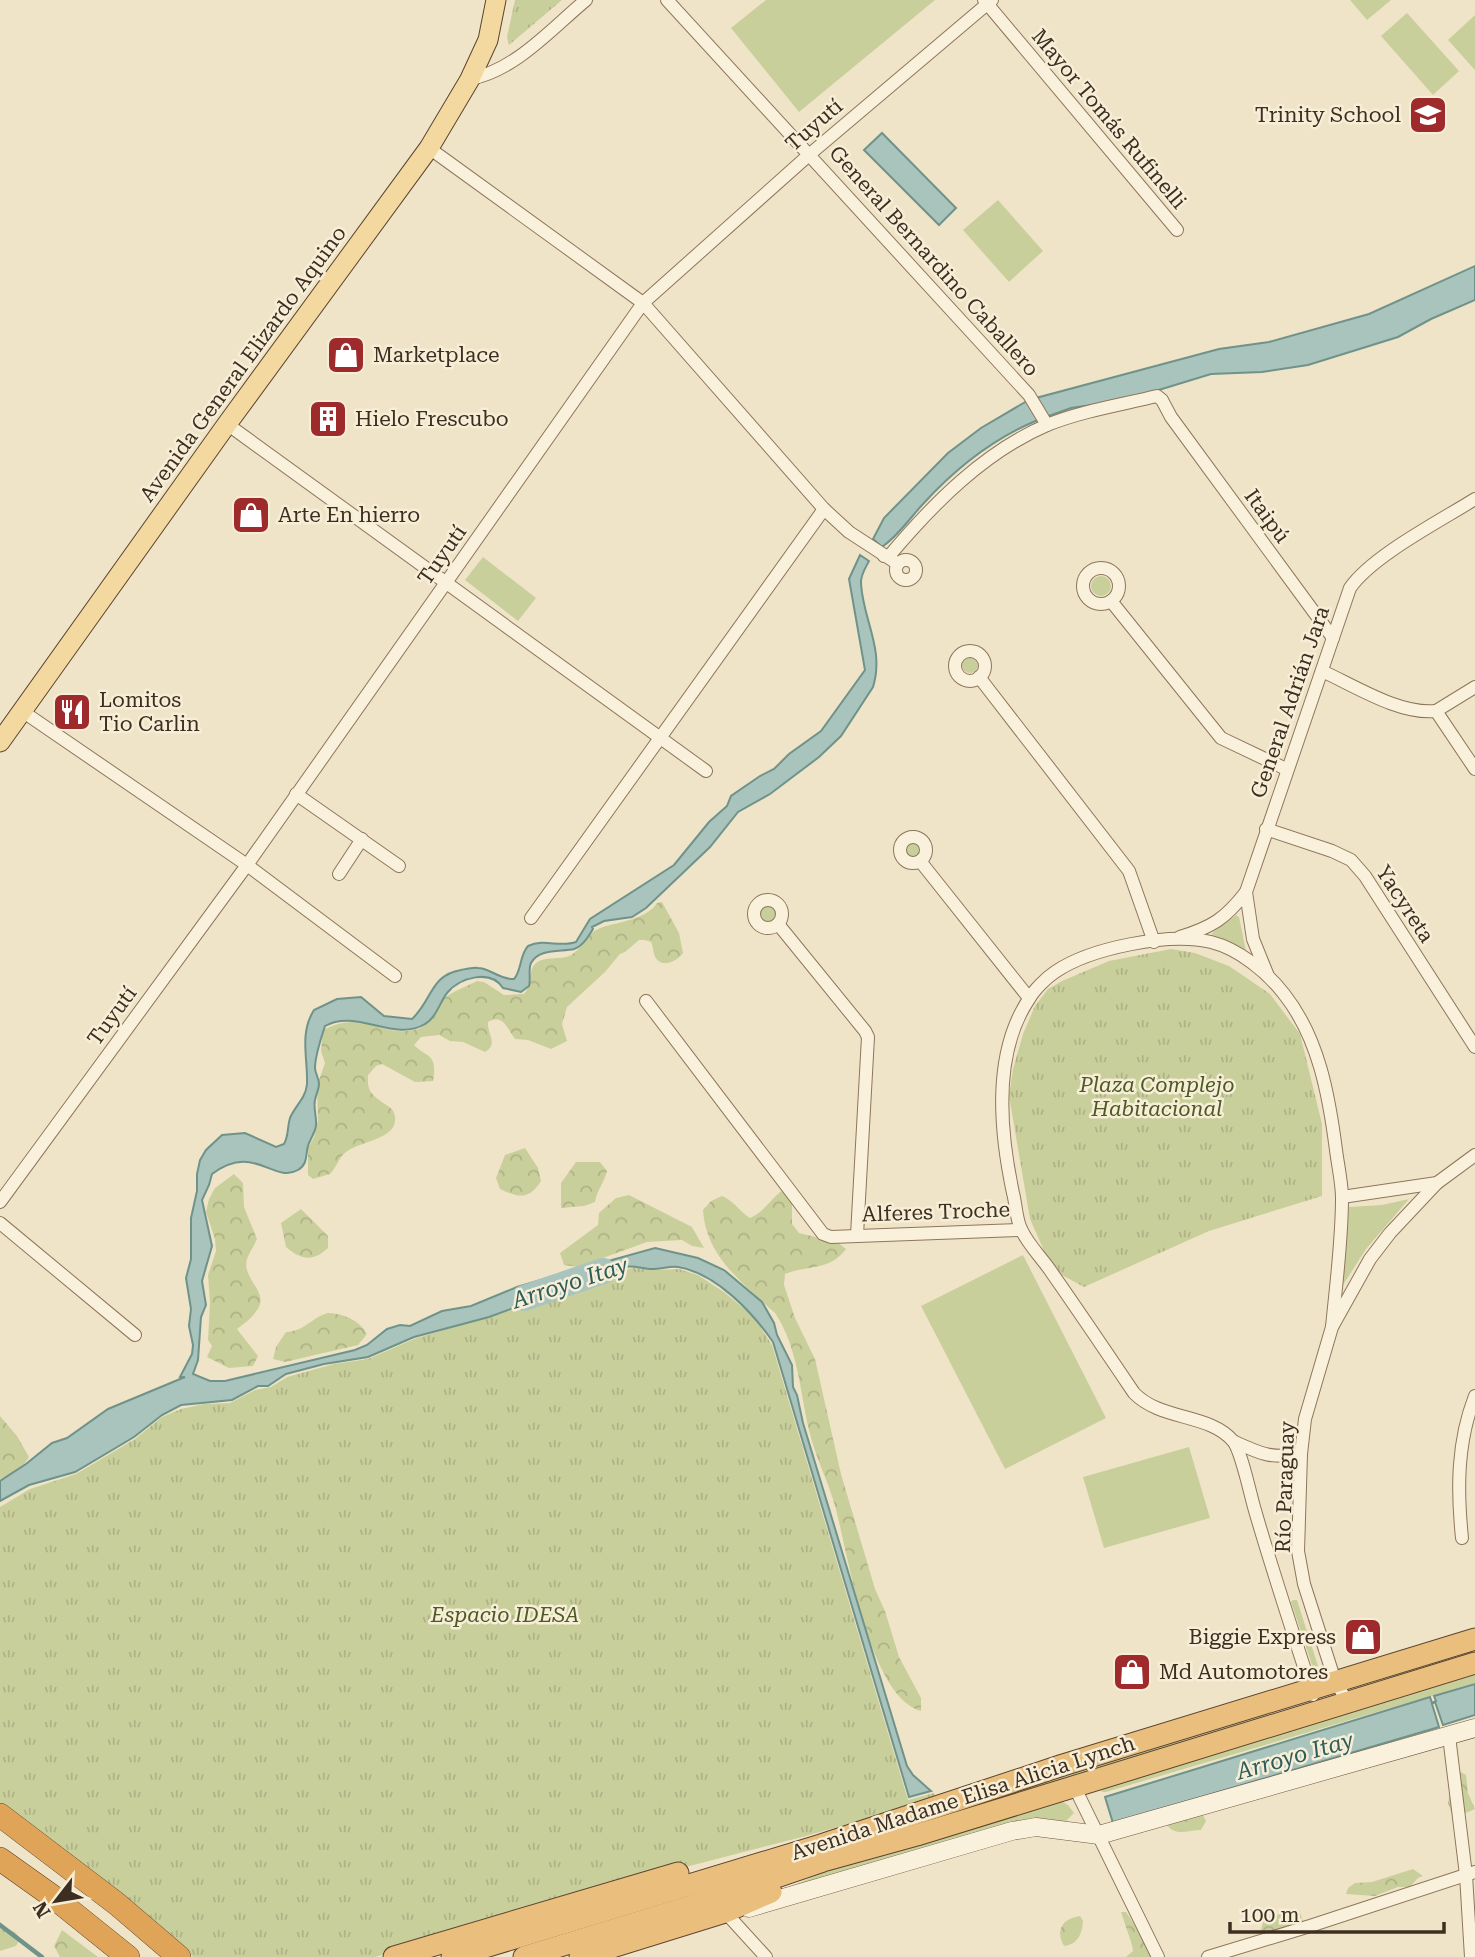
<svg xmlns="http://www.w3.org/2000/svg" width="1475" height="1957" viewBox="0 0 1475 1957" font-family="'Roboto Serif',serif">
<style>
.green{fill:#c9cf9b}
.forest{fill:url(#forest-crowns)}
.park{fill:url(#park-tufts)}
.water{fill:#a9c4bc;stroke:#6f938a;stroke-width:2}
.lines{fill:none;stroke-linecap:round;stroke-linejoin:round}
.stream{stroke:#6f938a;stroke-width:4.5}
.river{stroke:#a9c4bc;stroke-width:26}
.minor-casing{stroke:#8d765c;stroke-width:14}
.secondary-casing{stroke:#6f573f;stroke-width:19}
.primary-casing{stroke:#5b4430;stroke-width:21}
.trunk-casing{stroke:#5b4430;stroke-width:23}
.motorway-casing{stroke:#5b4430;stroke-width:24}
.minor{stroke:#faf1dc;stroke-width:12}
.secondary{stroke:#faf1dc;stroke-width:18}
.primary{stroke:#f3d9a0;stroke-width:19}
.trunk{stroke:#eabe7c;stroke-width:21}
.motorway{stroke:#e0a458;stroke-width:23}
.labels{text-anchor:middle;dominant-baseline:central;stroke-width:5;stroke-linejoin:round;paint-order:stroke}
.poi-label{font-size:21px;fill:#3d2e20;stroke:#f7eed8;text-anchor:start}
.street-label{font-size:21px;fill:#3d2e20;stroke:#f7eed8}
.park-label{font-size:21px;font-style:italic;fill:#4d5a26;stroke:#f7eed8}
.water-label{font-size:23px;font-style:italic;fill:#2f5d5a;stroke:#f7eed8}
</style>
<defs>
<pattern id="forest-crowns" width="20" height="18" patternUnits="userSpaceOnUse" patternTransform="scale(1.75)"><rect width="20" height="18" fill="#c9cf9b"/><path d="M2 6a3 3 0 1 1 6 0M12 15a3 3 0 1 1 6 0" fill="none" stroke="#aeb285"/></pattern>
<pattern id="park-tufts" width="24" height="20" patternUnits="userSpaceOnUse" patternTransform="scale(1.75)"><rect width="24" height="20" fill="#c9cf9b"/><path d="M3 7l-1-3M5 7V3M7 7l1-3M15 17l-1-3M17 17v-4M19 17l1-3" fill="none" stroke="#aeb285"/></pattern>
</defs>
<rect width="100%" height="100%" fill="#f0e4c8"/>
<!-- green -->
<g class="green">
<polygon points="766,0 935,0 799,112 731,28"/>
<polygon points="1350,0 1391,0 1367,20"/>
<polygon points="1407,13 1459,71 1433,95 1381,36"/>
<polygon points="1475,15 1475,70 1448,40"/>
<polygon points="998,200 1043,251 1009,282 963,230"/>
<polygon points="483,557 536,598 518,621 465,580"/>
<circle cx="1101" cy="586" r="10"/>
<circle cx="970" cy="665" r="8"/>
<circle cx="912" cy="850" r="8"/>
<circle cx="768" cy="914" r="8"/>
<polygon points="1236,915 1239,917 1246,951 1211,934"/>
<polygon points="1409,1199 1366,1249 1343,1285 1349,1207 1382,1205"/>
<polygon points="1023,1255 1106,1418 1005,1469 921,1306"/>
<polygon points="1189,1447 1210,1518 1104,1548 1083,1477"/>
<polygon points="1293,1600 1297,1600 1318,1666 1315,1668 1313,1668 1291,1602"/>
<polygon points="1475,1648 1475,1655 1432,1668 1357,1685"/>
<polygon points="1475,1672 1475,1683 1106,1792 1102,1792 1099,1788"/>
<polygon points="1301,1702 1269,1714 1257,1721 756,1874 926,1816"/>
<polygon points="1061,1801 1068,1805 1074,1813 1066,1821 753,1903 838,1866"/>
</g>
<!-- forest -->
<g class="forest">
<path d="M662 902 679 933 683 953C677 962 659 970 654 954 653 950 653 946 651 942L645 940H639L625 952 620 954 605 972 567 1007 562 1024 567 1041 551 1049 528 1040 515 1039C508 1029 502 1013 488 1022 487 1034 499 1044 485 1052L463 1042 450 1041 439 1035 421 1037 414 1045C427 1058 438 1053 433 1081L415 1082 382 1064 376 1066 368 1075C367 1092 372 1095 385 1104 391 1108 394 1110 395 1117 398 1139 360 1141 346 1152 339 1157 337 1167 330 1174L313 1179 308 1175V1148L314 1137 318 1121 317 1086 325 1063 321 1051 323 1030C365 1009 377 1037 414 1030 428 1028 431 1013 439 1003 447 993 466 987 477 981L484 982 504 995 524 994C533 984 528 971 535 964 544 955 560 961 571 955 583 949 584 933 603 927 619 922 647 919 657 903Z"/>
<path d="M525 1148 538 1168 541 1181C529 1200 519 1198 500 1189L496 1178 505 1155Z"/>
<path d="M576 1162H600L607 1171C604 1183 597 1190 595 1202L584 1206 561 1208V1183Z"/>
<path d="M234 1174 243 1183 244 1207 257 1239C254 1246 249 1253 247 1259 241 1281 274 1293 254 1314 250 1320 243 1324 237 1329L258 1356 253 1366 229 1368 207 1357 212 1346 208 1340 210 1303 208 1275 216 1251 215 1239 206 1212 209 1199 215 1188Z"/>
<path d="M786 1188 792 1198V1224L799 1233 837 1242 846 1249C830 1271 807 1265 785 1274L784 1285 795 1318 815 1359 841 1474 875 1589 885 1611 899 1657 921 1698V1711C869 1697 848 1553 835 1506 828 1480 815 1457 809 1430 800 1392 798 1347 775 1313 743 1283 706 1257 703 1210L711 1201 722 1196C734 1201 739 1211 750 1218 765 1212 772 1196 786 1188Z"/>
<polygon points="629,1195 692,1227 704,1248 692,1246 682,1240 647,1242 578,1267 564,1265 560,1253 598,1225 599,1213 616,1198"/>
<path d="M301 1209 328 1236V1248C313 1262 301 1260 286 1247L281 1223Z"/>
<path d="M328 1313C345 1314 359 1320 367 1334L358 1345 285 1362 273 1359 276 1347 286 1332C306 1331 310 1318 328 1313Z"/>
<polygon points="0,1416 17,1436 29,1457 21,1469 0,1479"/>
<polygon points="1461,1772 1466,1775 1468,1793 1475,1809 1459,1816 1452,1814 1448,1803 1452,1779"/>
<path d="M1201 1811 1206 1821 1201 1830C1188 1830 1176 1837 1167 1825Z"/>
<polygon points="1413,1869 1423,1876 1418,1878 1410,1887 1398,1887 1375,1896 1346,1894 1348,1888 1355,1883 1372,1882"/>
<path d="M1299 1910 1303 1921 1271 1935 1260 1934 1264 1918C1276 1916 1286 1911 1299 1910Z"/>
<path d="M1121 1912H1126C1135 1924 1140 1938 1150 1948V1957H1126L1133 1951 1132 1945Z"/>
<path d="M1080 1916 1083 1921C1082 1934 1078 1944 1064 1946 1055 1930 1062 1919 1080 1916Z"/>
<polygon points="0,1925 16,1933 20,1939 16,1946 0,1951"/>
<polygon points="62,1930 98,1957 60,1957 54,1946"/>
</g>
<!-- park -->
<g class="park">
<polygon points="515,0 562,0 509,45 507,37"/>
<polygon points="1171,949 1195,953 1229,966 1270,994 1300,1034 1322,1124 1322,1196 1209,1231 1084,1287 1060,1274 1045,1253 1030,1219 1009,1096 1013,1069 1023,1034 1035,1006 1048,989 1062,981 1109,961"/>
<polygon points="634,1268 656,1270 679,1269 698,1275 724,1292 754,1317 772,1345 908,1800 934,1793 936,1799 806,1836 616,1885 375,1957 193,1957 87,1871 0,1808 0,1507 30,1489 76,1474 135,1439 162,1417 181,1409 204,1404 230,1403 255,1390 271,1387 287,1377 334,1364 368,1359 414,1339 582,1288 620,1270"/>
</g>
<!-- water -->
<g class="water">
<polygon points="882,133 956,208 939,225 864,150"/>
<polygon points="1475,266 1475,300 1431,319 1398,337 1308,365 1262,372 1211,374 1126,400 1071,408 1046,417 1036,398 1219,349 1269,342 1369,314"/>
<path d="M1027 401 1038 420C994 438 955 469 923 504 909 519 899 535 882 547L873 539 884 518 948 453 981 428Z"/>
<path d="M860 555 869 561C866 567 861 574 861 582 862 618 885 649 873 687L841 736 819 757 770 794 738 812 710 847 646 908 632 917 604 921 592 927 593 929C588 937 583 946 574 949 561 952 539 948 531 963 528 969 531 979 529 986L521 992 503 988C491 969 460 977 447 993 440 1002 436 1018 425 1024 394 1043 357 1008 325 1026 322 1035 315 1058 315 1068 315 1073 319 1078 319 1084 319 1089 316 1094 315 1100 313 1108 317 1117 316 1126 315 1132 312 1136 310 1141 304 1151 310 1163 298 1170 273 1184 254 1142 212 1174L209 1185 202 1200 212 1246 202 1281 206 1305 201 1317 198 1360 193 1374 210 1381H225L355 1350 367 1345 387 1329 400 1325 410 1326 442 1311 471 1306 517 1287 554 1276 559 1291 489 1317 414 1337 368 1357 324 1364 286 1374 268 1386H258L232 1400 181 1405 162 1415 134 1437 75 1472 29 1485 0 1501V1481L26 1464 52 1443 67 1438 108 1409 185 1377H180L192 1354 193 1345 189 1326 191 1309 186 1278 191 1259V1218L197 1191V1174L200 1160 206 1150 222 1135 245 1133 276 1147 284 1144C289 1135 287 1127 290 1118 295 1106 306 1098 307 1084 308 1058 299 1034 314 1010L337 999 361 997 384 1016 412 1019C432 1001 430 975 461 970 466 969 473 967 478 968 490 968 500 980 514 979 522 970 519 956 528 946 545 938 559 948 576 942L590 919 674 865 709 822 727 806 731 796 760 776 774 769 789 754 821 731 865 670 849 579Z"/>
<path d="M655 1248 698 1258 724 1270 762 1302 774 1323 777 1335 792 1365 793 1387 797 1395 803 1423 907 1766 913 1775 931 1791 909 1797 773 1342C753 1313 716 1273 678 1267 669 1266 661 1269 652 1269 643 1269 634 1265 625 1267 606 1271 590 1285 570 1288L565 1273Z"/>
<polygon points="1475,1684 1475,1715 1443,1725 1435,1702 1432,1704 1439,1727 1113,1823 1105,1797 1430,1697 1432,1703 1436,1701 1434,1696"/>
</g>
<g class="lines">
<!-- stream -->
<polyline class="stream" points="0,1925 42,1957"/>
<!-- river -->
<polyline class="river" points="524,1298 603,1271"/>
<defs>
<g id="minor">
<polyline points="667,0 1029,395 1047,425"/>
<polyline points="984,0 1177,230"/>
<path d="M470 79C516 70 551 29 586 0"/>
<polyline points="429,148 643,303 824,509 849,532 898,564"/>
<polyline points="227,424 706,771"/>
<path d="M884 556 890 555C933 504 984 452 1047 425 1082 411 1120 405 1157 396L1162 400 1171 417 1333 638"/>
<circle cx="906" cy="570" r="10"/>
<circle cx="1101" cy="586" r="18"/>
<polyline points="1111,601 1221,738 1286,769"/>
<circle cx="970" cy="666" r="15"/>
<path d="M1322 671C1355 686 1400 715 1436 711L1475 769"/>
<polyline points="979,677 1129,871 1154,942"/>
<polyline points="22,711 247,865 395,976"/>
<polyline points="1436,711 1475,687"/>
<polyline points="296,794 399,866"/>
<polyline points="1266,829 1332,851 1351,860 1365,876 1475,1047"/>
<circle cx="913" cy="850" r="13"/>
<polyline points="920,861 1029,998"/>
<polyline points="339,874 362,839"/>
<circle cx="768" cy="914" r="14"/>
<polyline points="531,918 824,509"/>
<polyline points="778,924 865,1031 868,1037 857,1235"/>
<path d="M1180 937C1212 927 1225 919 1246 892"/>
<path d="M1268 976 1253 939 1246 892 1350 588C1372 556 1440 521 1475 499"/>
<polyline points="646,1001 823,1234 831,1237 1021,1230"/>
<polyline points="1342,1197 1437,1183"/>
<polyline points="0,1202 247,865 643,303 810,154 992,0"/>
<polyline points="0,1223 135,1335"/>
<path d="M1235 1442C1261 1454 1272 1459 1301 1454"/>
<path d="M1462 1538C1457 1489 1457 1442 1475 1396"/>
<path d="M1313 1695C1293 1632 1272 1570 1254 1507 1250 1493 1241 1450 1233 1441 1209 1413 1161 1421 1134 1393 1107 1353 1080 1313 1052 1273 1043 1259 1028 1245 1021 1229 1016 1219 1016 1204 1013 1193 1000 1132 992 1054 1029 999 1034 990 1046 978 1055 972 1090 948 1169 932 1211 942 1239 949 1267 972 1284 994 1319 1038 1329 1096 1336 1150 1338 1166 1342 1183 1342 1198 1342 1241 1336 1285 1332 1327"/>
<polyline points="1347,1701 1335,1681 1304,1584 1298,1551 1301,1454 1305,1419 1332,1327 1370,1259 1390,1233 1437,1183 1475,1155"/>
<polyline points="1449,1736 1466,1875 1471,1957"/>
<polyline points="1074,1786 1158,1957"/>
<polyline points="725,1912 766,1957"/>
<polyline points="1208,1957 1310,1926 1475,1872"/>
</g>
<polyline id="secondary" points="749,1908 1012,1831 1036,1827 1099,1835 1475,1728"/>
<polyline id="primary" points="0,742 227,424 429,148 470,79 488,40 496,0"/>
<g id="trunk">
<polyline points="394,1957 678,1873"/>
<polyline points="452,1957 821,1845 1063,1765 1475,1639"/>
<polyline points="524,1957 691,1906 823,1861 917,1835 1475,1663"/>
<polyline points="580,1957 725,1912 771,1892"/>
</g>
<g id="motorway">
<polyline points="0,1815 117,1904 179,1957"/>
<polyline points="0,1859 52,1896 128,1957"/>
</g>
</defs>
<!-- minor casing -->
<use href="#minor" class="minor-casing"/>
<!-- secondary casing -->
<use href="#secondary" class="secondary-casing"/>
<!-- primary casing -->
<use href="#primary" class="primary-casing"/>
<!-- trunk casing -->
<use href="#trunk" class="trunk-casing"/>
<!-- motorway casing -->
<use href="#motorway" class="motorway-casing"/>
<!-- minor -->
<use href="#minor" class="minor"/>
<!-- secondary -->
<use href="#secondary" class="secondary"/>
<!-- primary -->
<use href="#primary" class="primary"/>
<!-- trunk -->
<use href="#trunk" class="trunk"/>
<!-- motorway -->
<use href="#motorway" class="motorway"/>
</g>
<!-- icons -->
<defs>
<symbol id="school-square" viewBox="-11 -11 22 22"><rect x="-9" y="-9" width="18" height="18" rx="4" fill="#9e2a2b" stroke="#f7eed8"/><path d="M0-5L7-2L0 1L-7-2ZM-4 1L0 2.5L4 1V4Q0 6-4 4Z" fill="#fff"/></symbol>
<symbol id="shop-square" viewBox="-11 -11 22 22"><rect x="-9" y="-9" width="18" height="18" rx="4" fill="#9e2a2b" stroke="#f7eed8"/><path d="M-5-2.5h2.3a2.7 3.5 0 0 1 5.4 0H5L5.5 6h-11ZM-1.5-2.5h3a1.5 2.3 0 0 0-3 0Z" fill="#fff"/></symbol>
<symbol id="building-square" viewBox="-11 -11 22 22"><rect x="-9" y="-9" width="18" height="18" rx="4" fill="#9e2a2b" stroke="#f7eed8"/><path d="M-4-6H4V6H1V3H-1V6H-4ZM-2.5-4.3h1.7v1.8h-1.7ZM.8-4.3h1.7v1.8H.8ZM-2.5-1h1.7V.8h-1.7ZM.8-1h1.7V.8H.8Z" fill="#fff"/></symbol>
<symbol id="restaurant-square" viewBox="-11 -11 22 22"><rect x="-9" y="-9" width="18" height="18" rx="4" fill="#9e2a2b" stroke="#f7eed8"/><path d="M-5-6h1v4h1v-4h1v4h1v-4h1v5L-1.5 .5V6h-2V.5L-5-1ZM5-6V6H3V1.5H1.5Q1.5-4 5-6Z" fill="#fff"/></symbol>
</defs>
<g fill-rule="evenodd">
<use href="#school-square" x="1406" y="93" width="44" height="44"/>
<use href="#shop-square" x="324" y="333" width="44" height="44"/>
<use href="#building-square" x="306" y="397" width="44" height="44"/>
<use href="#shop-square" x="229" y="493" width="44" height="44"/>
<use href="#restaurant-square" x="50" y="690" width="44" height="44"/>
<use href="#shop-square" x="1341" y="1615" width="44" height="44"/>
<use href="#shop-square" x="1110" y="1650" width="44" height="44"/>
</g>
<g class="labels">
<!-- poi labels -->
<g class="poi-label">
<text x="1401" y="115" text-anchor="end">Trinity School</text>
<text x="373" y="355">Marketplace</text>
<text x="355" y="419">Hielo Frescubo</text>
<text x="278" y="515">Arte En hierro</text>
<text x="99" y="700">Lomitos<tspan x="99" dy="24">Tio Carlin</tspan></text>
<text x="1336" y="1637" text-anchor="end">Biggie Express</text>
<text x="1159" y="1672">Md Automotores</text>
</g>
<!-- street labels -->
<g class="street-label">
<text transform="translate(1109 119) rotate(50)">Mayor Tomás Rufinelli</text>
<text transform="translate(814 125) rotate(-41)">Tuyutí</text>
<text transform="translate(934 261) rotate(48)">General Bernardino Caballero</text>
<text transform="translate(243 364) rotate(-54)">Avenida General Elizardo Aquino</text>
<text transform="translate(1267 516) rotate(54)">Itaipú</text>
<text transform="translate(442 555) rotate(-55)">Tuyutí</text>
<text transform="translate(1290 702) rotate(-71)">General Adrián Jara</text>
<text transform="translate(1405 904) rotate(57)">Yacyreta</text>
<text transform="translate(112 1016) rotate(-54)">Tuyutí</text>
<text transform="translate(936 1212) rotate(-2)">Alferes Troche</text>
<text transform="translate(1285 1487) rotate(-88)">Río Paraguay</text>
<text transform="translate(963 1798) rotate(-18)">Avenida Madame Elisa Alicia Lynch</text>
</g>
<!-- park labels -->
<g class="park-label">
<text x="1157" y="1085">Plaza Complejo<tspan x="1157" dy="24">Habitacional</tspan></text>
<text x="505" y="1615">Espacio IDESA</text>
</g>
<!-- water labels -->
<g class="water-label">
<text transform="translate(570 1283) rotate(-18)">Arroyo Itay</text>
<text transform="translate(1295 1756) rotate(-16)">Arroyo Itay</text>
</g>
</g>
<!-- north arrow -->
<g transform="translate(56 1901) rotate(239)" stroke="#f7eed8" stroke-width="5" paint-order="stroke">
<path d="M0-5L12 26L0 18L-12 26Z" fill="#3d2e20"/>
<text y="-10" font-size="19" font-weight="bold" text-anchor="middle" fill="#3d2e20">N</text>
</g>
<!-- scale -->
<path d="M1230 1922v10h214v-10" fill="none" stroke="#3d2e20" stroke-width="3.5"/>
<text x="1240" y="1922" font-size="21" fill="#3d2e20" stroke="#f7eed8" stroke-width="5" paint-order="stroke">100 m</text>
</svg>
